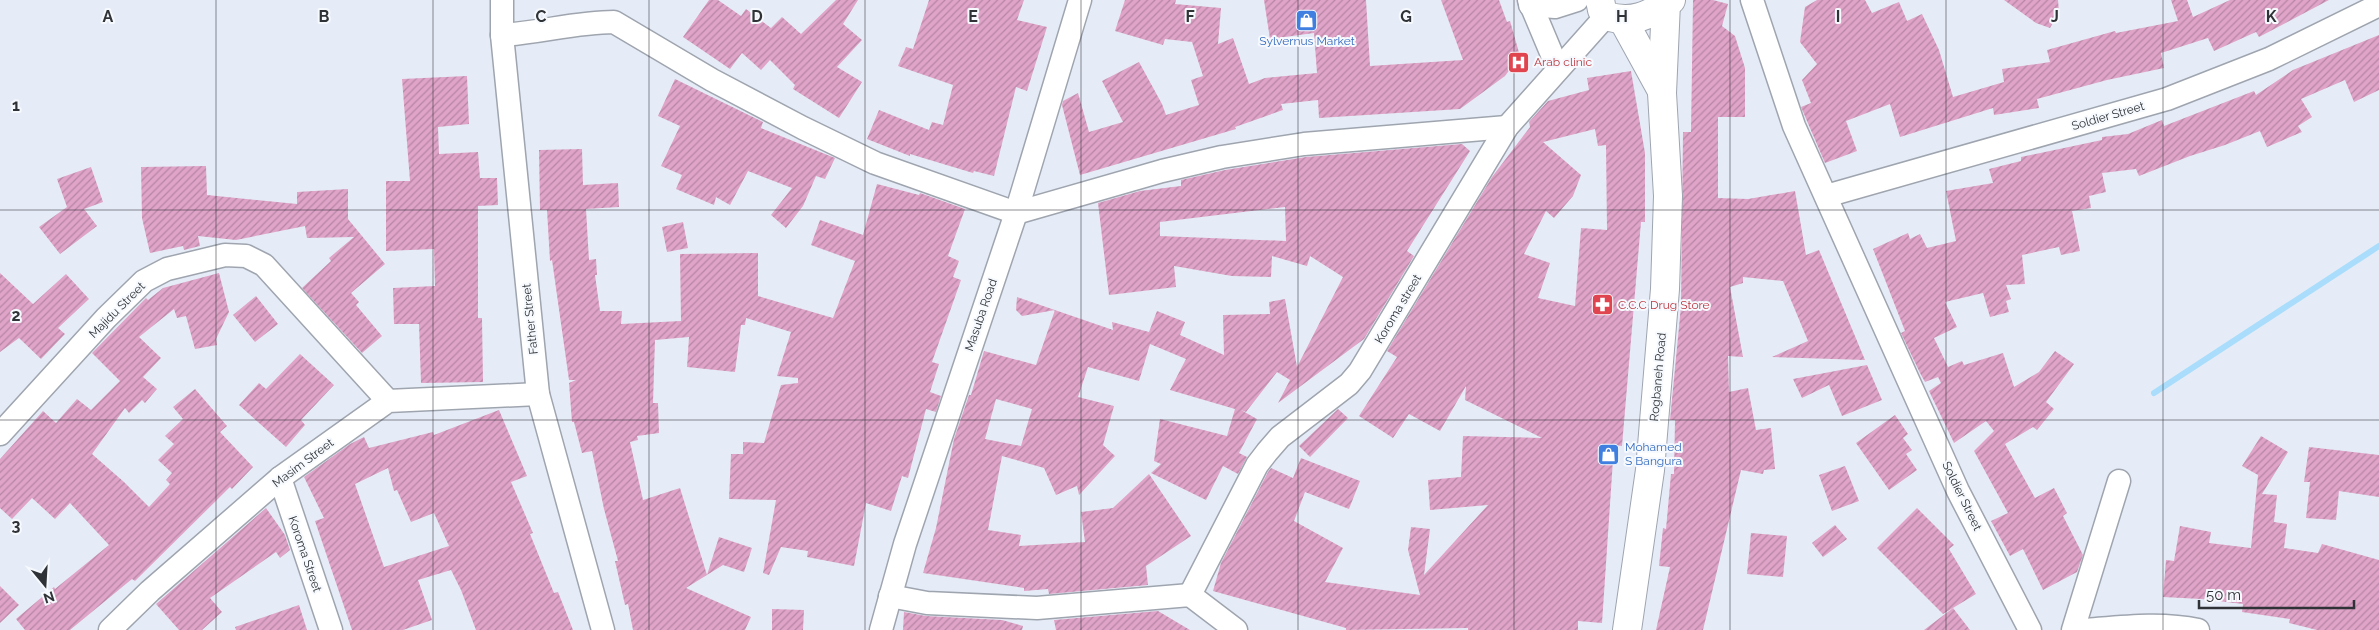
<svg xmlns="http://www.w3.org/2000/svg" width="2379" height="630" viewBox="0 0 2379 630" font-family="Raleway,sans-serif">
<style>
.lines{fill:none;stroke-linecap:round;stroke-linejoin:round}
.stream{stroke:#a9ddfb;stroke-width:6}
.building{fill:url(#building-hatch);fill-rule:evenodd}
.street-casing{stroke:#9fa5af;stroke-width:25}
.primary-casing{stroke:#9fa5af;stroke-width:30}
.street{stroke:#fff;stroke-width:22}
.primary{stroke:#fff;stroke-width:28}
.grid{fill:none;stroke:#2f3236;stroke-width:1;stroke-opacity:0.55}
.labels{text-anchor:middle;dominant-baseline:central;stroke-width:4;stroke-linejoin:round;paint-order:stroke}
.shop-label{font-size:12px;fill:#366cbe;stroke:#f6f9fd}
.health-label{font-size:12px;fill:#be3a42;stroke:#f6f9fd;text-anchor:start}
.street-label{font-size:12px;fill:#2f3236;stroke:#f6f9fd}
.grid-label{font-size:16px;text-anchor:middle;font-weight:bold;fill:#2f3236;stroke:#f6f9fd;stroke-width:4;stroke-linejoin:round;paint-order:stroke}
</style>
<defs>
<pattern id="building-hatch" width="6" height="6" patternUnits="userSpaceOnUse" patternTransform="scale(1.25)"><rect width="6" height="6" fill="#e0a4c9"/><path d="M-1 1l2-2M0 6l6-6M5 7l2-2" fill="none" stroke="#b686a4"/></pattern>
</defs>
<rect width="100%" height="100%" fill="#e6ecf7"/>
<g class="lines">
<!-- stream -->
<polyline class="stream" points="2154,393 2379,246"/>
</g>
<!-- building -->
<g class="building">
<polygon points="709,0 718,0 741,16 746,9 771,28 782,17 801,34 836,0 858,0 843,24 862,40 837,67 862,82 839,118 793,89 795,85 770,60 761,70 742,53 730,69 683,37"/>
<polygon points="929,0 1024,0 1017,20 1047,27 1027,91 1016,87 994,176 974,171 973,173 910,154 910,156 867,139 879,110 929,130 932,122 943,125 953,85 898,66 906,47 913,49"/>
<polygon points="1125,0 1176,0 1175,4 1221,8 1218,44 1233,38 1249,84 1265,78 1317,73 1314,33 1270,39 1264,0 1366,0 1370,66 1463,60 1441,0 1499,0 1507,22 1510,21 1520,56 1505,76 1460,109 1319,118 1318,100 1281,104 1283,110 1235,127 1236,129 1080,175 1062,105 1063,101 1078,93 1089,132 1123,122 1102,81 1139,62 1162,104 1166,115 1199,105 1191,80 1203,76 1192,42 1165,39 1163,45 1115,31"/>
<polygon points="1693,0 1713,0 1728,4 1722,26 1735,36 1745,68 1745,117 1718,117 1718,198 1748,199 1795,191 1806,255 1819,250 1865,360 1772,357 1808,341 1783,281 1743,277 1743,283 1730,287 1743,357 1728,356 1729,392 1748,388 1756,430 1771,428 1775,469 1764,470 1763,474 1741,470 1703,630 1656,630 1670,567 1659,566 1663,528 1666,529 1671,474 1674,474 1675,420 1670,420 1681,306 1683,132 1691,132"/>
<polygon points="1817,0 1865,0 1872,13 1899,2 1907,21 1922,14 1939,50 1953,97 2004,82 2002,69 2050,62 2047,50 2115,31 2116,33 2178,21 2171,0 2187,0 2193,17 2230,0 2329,0 2259,37 2256,32 2214,51 2208,38 2161,53 2164,68 2107,80 2037,99 2039,108 1994,115 1993,108 1900,137 1890,104 1846,121 1857,151 1825,163 1801,107 1811,103 1802,80 1817,64 1800,42 1805,7"/>
<polygon points="2004,0 2058,0 2059,12 2050,28 2036,23"/>
<polygon points="2379,35 2379,90 2354,102 2345,80 2301,99 2312,117 2298,126 2302,132 2267,147 2260,131 2225,145 2190,156 2139,176 2136,169 2102,173 2106,192 2089,196 2091,208 2072,211 2080,251 2061,255 2059,247 2022,255 2025,284 2006,285 2011,299 2006,301 2009,312 1990,317 1983,293 1945,302 1957,327 1934,338 1948,367 1962,361 1964,365 2003,353 2014,387 2039,372 2055,351 2074,364 2046,402 2054,409 2037,430 2033,427 2005,444 2035,498 2054,488 2067,513 2063,516 2083,555 2077,572 2043,590 2023,549 2010,556 1991,521 2008,513 1974,451 1994,431 1986,421 1954,443 1929,391 1941,383 1938,377 1925,382 1920,373 1901,333 1905,331 1873,249 1908,233 1910,239 1920,234 1927,248 1956,241 1946,191 1993,183 1989,169 2021,161 2021,157 2102,140 2102,137 2128,134 2162,120 2164,126 2254,91 2256,95 2293,70"/>
<path d="M1631 71 1645 153V222H1641L1622 446 1614 445 1602 623 1578 621V630H1468V628L1346 630V628L1213 591 1221 563 1268 472 1271 468 1293 478 1301 458 1360 481 1349 509 1305 492 1294 521 1343 548 1325 582 1420 595 1408 550 1411 527 1430 529 1424 575 1488 505 1430 510 1428 480 1461 477 1463 436 1542 438 1465 400 1466 386 1440 431 1409 414 1393 438 1359 416 1397 357 1387 351 1492 177 1530 127 1529 122 1548 101 1589 90 1587 78ZM1595 129 1598 146 1606 145 1607 230 1581 228 1575 306 1538 298 1550 263 1524 254 1546 211 1554 218 1573 196 1581 175 1543 142Z"/>
<polygon points="467,76 469,124 438,127 439,154 478,152 480,178 497,178 498,205 478,206 478,318 482,318 483,382 421,383 419,324 394,324 393,288 435,286 434,249 386,251 386,181 410,181 402,79"/>
<polygon points="675,79 763,122 761,128 835,158 825,179 816,176 803,206 786,228 771,215 792,188 748,171 730,205 716,197 714,205 676,189 682,175 661,166 680,126 658,116"/>
<path d="M1462 144 1470 151 1407 251 1414 256 1364 339 1278 403 1290 380 1277 372 1246 412 1241 410 1257 419 1239 453 1247 457 1238 474 1223 466 1206 500 1151 473 1161 464 1154 461 1160 419 1227 436 1235 409 1170 390 1186 359 1150 344 1139 381 1088 367 1078 397 1114 406 1103 445 1115 456 1079 495 1077 486 1056 495 1044 468 1002 456 988 530 1021 535 1019 546 1085 542 1081 512 1113 508 1149 474 1191 536 1146 566 1148 585 1049 594 1048 589 1024 591V588L923 573 936 528 954 439 969 395H971L984 351 1036 365 1055 310 1022 316 1016 310 1017 297 1113 330 1112 322 1149 332 1157 311 1185 322 1180 335 1224 355 1223 315 1270 314 1269 302 1285 299 1297 367 1343 277 1310 256 1307 266 1272 256 1271 277 1232 276 1174 266 1176 287 1109 295 1098 203 1140 191 1181 186V180L1225 170 1306 157ZM1285 207 1286 241 1160 236V222ZM996 399 1032 409 1021 446 985 439Z"/>
<polygon points="582,149 583,185 618,183 619,207 586,209 589,260 596,259 597,275 595,275 600,311 622,311 621,324 681,321 680,254 758,253 758,296 833,318 855,261 811,245 820,220 863,235 877,184 919,195 920,193 965,209 948,256 959,261 953,277 961,280 932,362 939,364 930,392 941,396 936,412 926,409 908,478 902,476 891,511 866,503 854,566 807,557 808,551 781,547 769,575 763,573 776,500 729,499 731,454 743,454 743,442 764,443 781,385 798,383 798,378 777,376 791,332 746,318 745,325 741,325 735,372 687,367 689,337 655,340 653,403 658,403 659,433 637,436 638,440 630,442 643,500 680,488 707,575 719,537 752,548 744,572 723,565 686,588 751,617 745,630 633,630 628,604 625,605 615,561 618,561 604,509 592,451 582,453 574,422 572,422 569,383 576,380 569,380 552,260 550,261 547,210 540,210 539,150"/>
<polygon points="206,166 207,195 297,204 297,192 348,189 348,219 385,264 351,293 359,302 356,305 382,336 362,353 302,288 331,261 329,258 354,237 307,238 305,226 236,240 198,236 200,246 184,250 183,246 150,253 142,218 141,167"/>
<polygon points="91,167 103,202 84,209 97,226 60,254 39,227 67,207 57,179"/>
<polygon points="683,222 688,248 667,252 662,227"/>
<polygon points="0,273 33,304 66,274 89,299 58,328 65,334 41,359 19,338 0,352"/>
<polygon points="219,273 229,312 216,339 217,345 195,349 186,316 177,318 174,309 139,337 161,358 143,377 157,389 145,403 142,400 129,413 125,408 92,454 124,482 149,507 170,484 166,480 172,473 158,460 174,444 165,436 183,419 173,407 195,389 227,426 220,432 253,467 232,489 230,487 135,581 132,579 70,630 25,630 16,619 54,587 55,589 109,545 70,503 55,519 32,498 12,519 0,508 0,459 43,411 56,423 77,399 91,410 120,381 92,353 146,298 148,300 163,288"/>
<polygon points="256,296 278,324 255,342 233,315"/>
<polygon points="300,354 334,385 301,420 305,425 286,447 239,405 259,383 266,389"/>
<polygon points="1867,365 1882,400 1842,416 1829,385 1802,398 1793,379"/>
<polygon points="1338,409 1348,418 1310,457 1299,446"/>
<path d="M499 410 527 476 511 482 533 533 530 534 554 593 558 592 573 630H476L461 590 451 570 418 580 432 620 403 630H352L315 521 324 518 304 477 350 444 364 437 369 448 433 432 434 435ZM388 468 394 491 397 490 411 522 434 513 449 546 384 567 355 484Z"/>
<polygon points="1895,415 1908,434 1903,438 1912,450 1906,454 1917,470 1889,490 1856,443"/>
<polygon points="2261,436 2288,452 2262,494 2277,495 2274,522 2287,524 2284,548 2318,553 2322,544 2379,560 2379,630 2317,630 2289,623 2290,619 2242,612 2243,604 2201,599 2163,597 2166,560 2174,561 2180,526 2211,532 2209,543 2251,548 2258,475 2242,466"/>
<polygon points="2309,447 2379,455 2379,497 2339,491 2336,520 2306,518 2310,482 2304,482"/>
<polygon points="1845,466 1859,501 1832,511 1819,475"/>
<polygon points="266,508 285,535 290,550 280,558 276,552 210,598 222,612 202,630 179,630 156,604"/>
<polygon points="1917,508 1954,545 1949,549 1976,594 1943,614 1877,548"/>
<polygon points="1835,525 1847,539 1823,557 1812,543"/>
<polygon points="1751,533 1787,536 1783,577 1747,574"/>
<polygon points="0,586 19,605 0,623"/>
<polygon points="299,605 307,630 236,630 235,627"/>
<polygon points="1953,608 1970,630 1924,630"/>
<polygon points="772,609 804,610 803,630 772,630"/>
<polygon points="1158,611 1190,630 1056,630 1054,620"/>
<polygon points="904,612 926,616 1002,620 1023,626 1022,630 903,630"/>
</g>
<g class="lines">
<defs>
<g id="street">
<polyline points="502,0 502,35 538,394 603,630"/>
<polyline points="1529,0 1558,69"/>
<polyline points="1752,0 1794,126 1958,491 2030,630"/>
<polyline points="1530,5 1555,7 1577,0"/>
<path d="M502 35C539 33 576 22 614 22L712 80 803 128 875 163 1016 213 1162 171 1222 157 1304 144 1507 127"/>
<polyline points="1826,196 2167,99 2269,59 2379,5"/>
<polyline points="0,434 106,318 144,281 167,269 225,255 246,256 264,265 388,401"/>
<polyline points="280,478 331,630"/>
<polyline points="1190,595 1257,465 1267,452 1280,437 1349,384 1360,371 1507,127 1606,16"/>
<polyline points="890,596 927,603 1037,608 1190,595 1236,630"/>
<polyline points="110,630 150,591 280,478 388,401 538,394"/>
<polyline points="881,630 905,544 1016,213 1080,0"/>
<polyline points="2073,630 2119,481"/>
<path d="M2085 630C2122 627 2161 622 2198 630"/>
</g>
<g id="primary">
<path d="M1600 0 1602 10 1606 16C1632 24 1649 16 1671 0"/>
<polyline points="1623,20 1662,91"/>
<polyline points="1627,630 1650,470 1665,289 1668,196 1662,93 1666,3"/>
</g>
</defs>
<!-- street casing -->
<use href="#street" class="street-casing"/>
<!-- primary casing -->
<use href="#primary" class="primary-casing"/>
<!-- street -->
<use href="#street" class="street"/>
<!-- primary -->
<use href="#primary" class="primary"/>
</g>
<!-- grid -->
<path class="grid" d="M216 0V630M433 0V630M649 0V630M865 0V630M1081 0V630M1298 0V630M1514 0V630M1730 0V630M1946 0V630M2163 0V630M0 210H2379M0 420H2379"/>
<!-- icons -->
<defs>
<symbol id="shop-square" viewBox="-11 -11 22 22"><rect x="-9" y="-9" width="18" height="18" rx="4" fill="#3f7fe0" stroke="#f6f9fd"/><path d="M-5-2.5h2.3a2.7 3.5 0 0 1 5.4 0H5L5.5 6h-11ZM-1.5-2.5h3a1.5 2.3 0 0 0-3 0Z" fill="#fff"/></symbol>
<symbol id="hospital-square" viewBox="-11 -11 22 22"><rect x="-9" y="-9" width="18" height="18" rx="4" fill="#e0444e" stroke="#f6f9fd"/><path d="M-5-5h3v3.5h4V-5h3V5h-3V1.5h-4V5h-3Z" fill="#fff"/></symbol>
<symbol id="pharmacy-square" viewBox="-11 -11 22 22"><rect x="-9" y="-9" width="18" height="18" rx="4" fill="#e0444e" stroke="#f6f9fd"/><path d="M-2-6h4v4h4v4h-4v4h-4v-4h-4v-4h4Z" fill="#fff"/></symbol>
</defs>
<g fill-rule="evenodd">
<use href="#shop-square" x="1294" y="8" width="25" height="25"/>
<use href="#hospital-square" x="1506" y="50" width="25" height="25"/>
<use href="#pharmacy-square" x="1590" y="292" width="25" height="25"/>
<use href="#shop-square" x="1596" y="442" width="25" height="25"/>
</g>
<g class="labels">
<!-- shop labels -->
<g class="shop-label">
<text x="1307" y="41">Sylvernus Market</text>
<text x="1625" y="447" text-anchor="start">Mohamed<tspan x="1625" dy="14">S Bangura</tspan></text>
</g>
<!-- health labels -->
<g class="health-label">
<text x="1534" y="62">Arab clinic</text>
<text x="1618" y="305">C.C.C Drug Store</text>
</g>
<!-- street labels -->
<g class="street-label">
<text transform="translate(2108 116) rotate(-16)">Soldier Street</text>
<text transform="translate(1398 309) rotate(-59)">Koroma street</text>
<text transform="translate(117 310) rotate(-45)">Majidu Street</text>
<text transform="translate(981 315) rotate(-71)">Masuba Road</text>
<text transform="translate(530 319) rotate(-96)">Father Street</text>
<text transform="translate(1658 377) rotate(-85)">Rogbaneh Road</text>
<text transform="translate(303 463) rotate(-37)">Masim Street</text>
<text transform="translate(1962 496) rotate(64)">Soldier Street</text>
<text transform="translate(305 554) rotate(71)">Koroma Street</text>
</g>
</g>
<g class="grid-label">
<text x="108" y="22">A</text>
<text x="324" y="22">B</text>
<text x="541" y="22">C</text>
<text x="757" y="22">D</text>
<text x="973" y="22">E</text>
<text x="1190" y="22">F</text>
<text x="1406" y="22">G</text>
<text x="1622" y="22">H</text>
<text x="1838" y="22">I</text>
<text x="2055" y="22">J</text>
<text x="2271" y="22">K</text>
<text x="16" y="111">1</text>
<text x="16" y="321">2</text>
<text x="16" y="531">3</text>
</g>
<!-- north arrow -->
<g transform="translate(45 585) rotate(162)" stroke="#f6f9fd" stroke-width="4" paint-order="stroke">
<path d="M0-4L9 19L0 12L-9 19Z" fill="#2f3236"/>
<text y="-8" font-size="14" font-weight="bold" text-anchor="middle" fill="#2f3236">N</text>
</g>
<!-- scale -->
<path d="M2199 600v8h155v-8" fill="none" stroke="#2f3236" stroke-width="2.5"/>
<text x="2206" y="600" font-size="15" fill="#2f3236" stroke="#f6f9fd" stroke-width="4" paint-order="stroke">50 m</text>
</svg>
